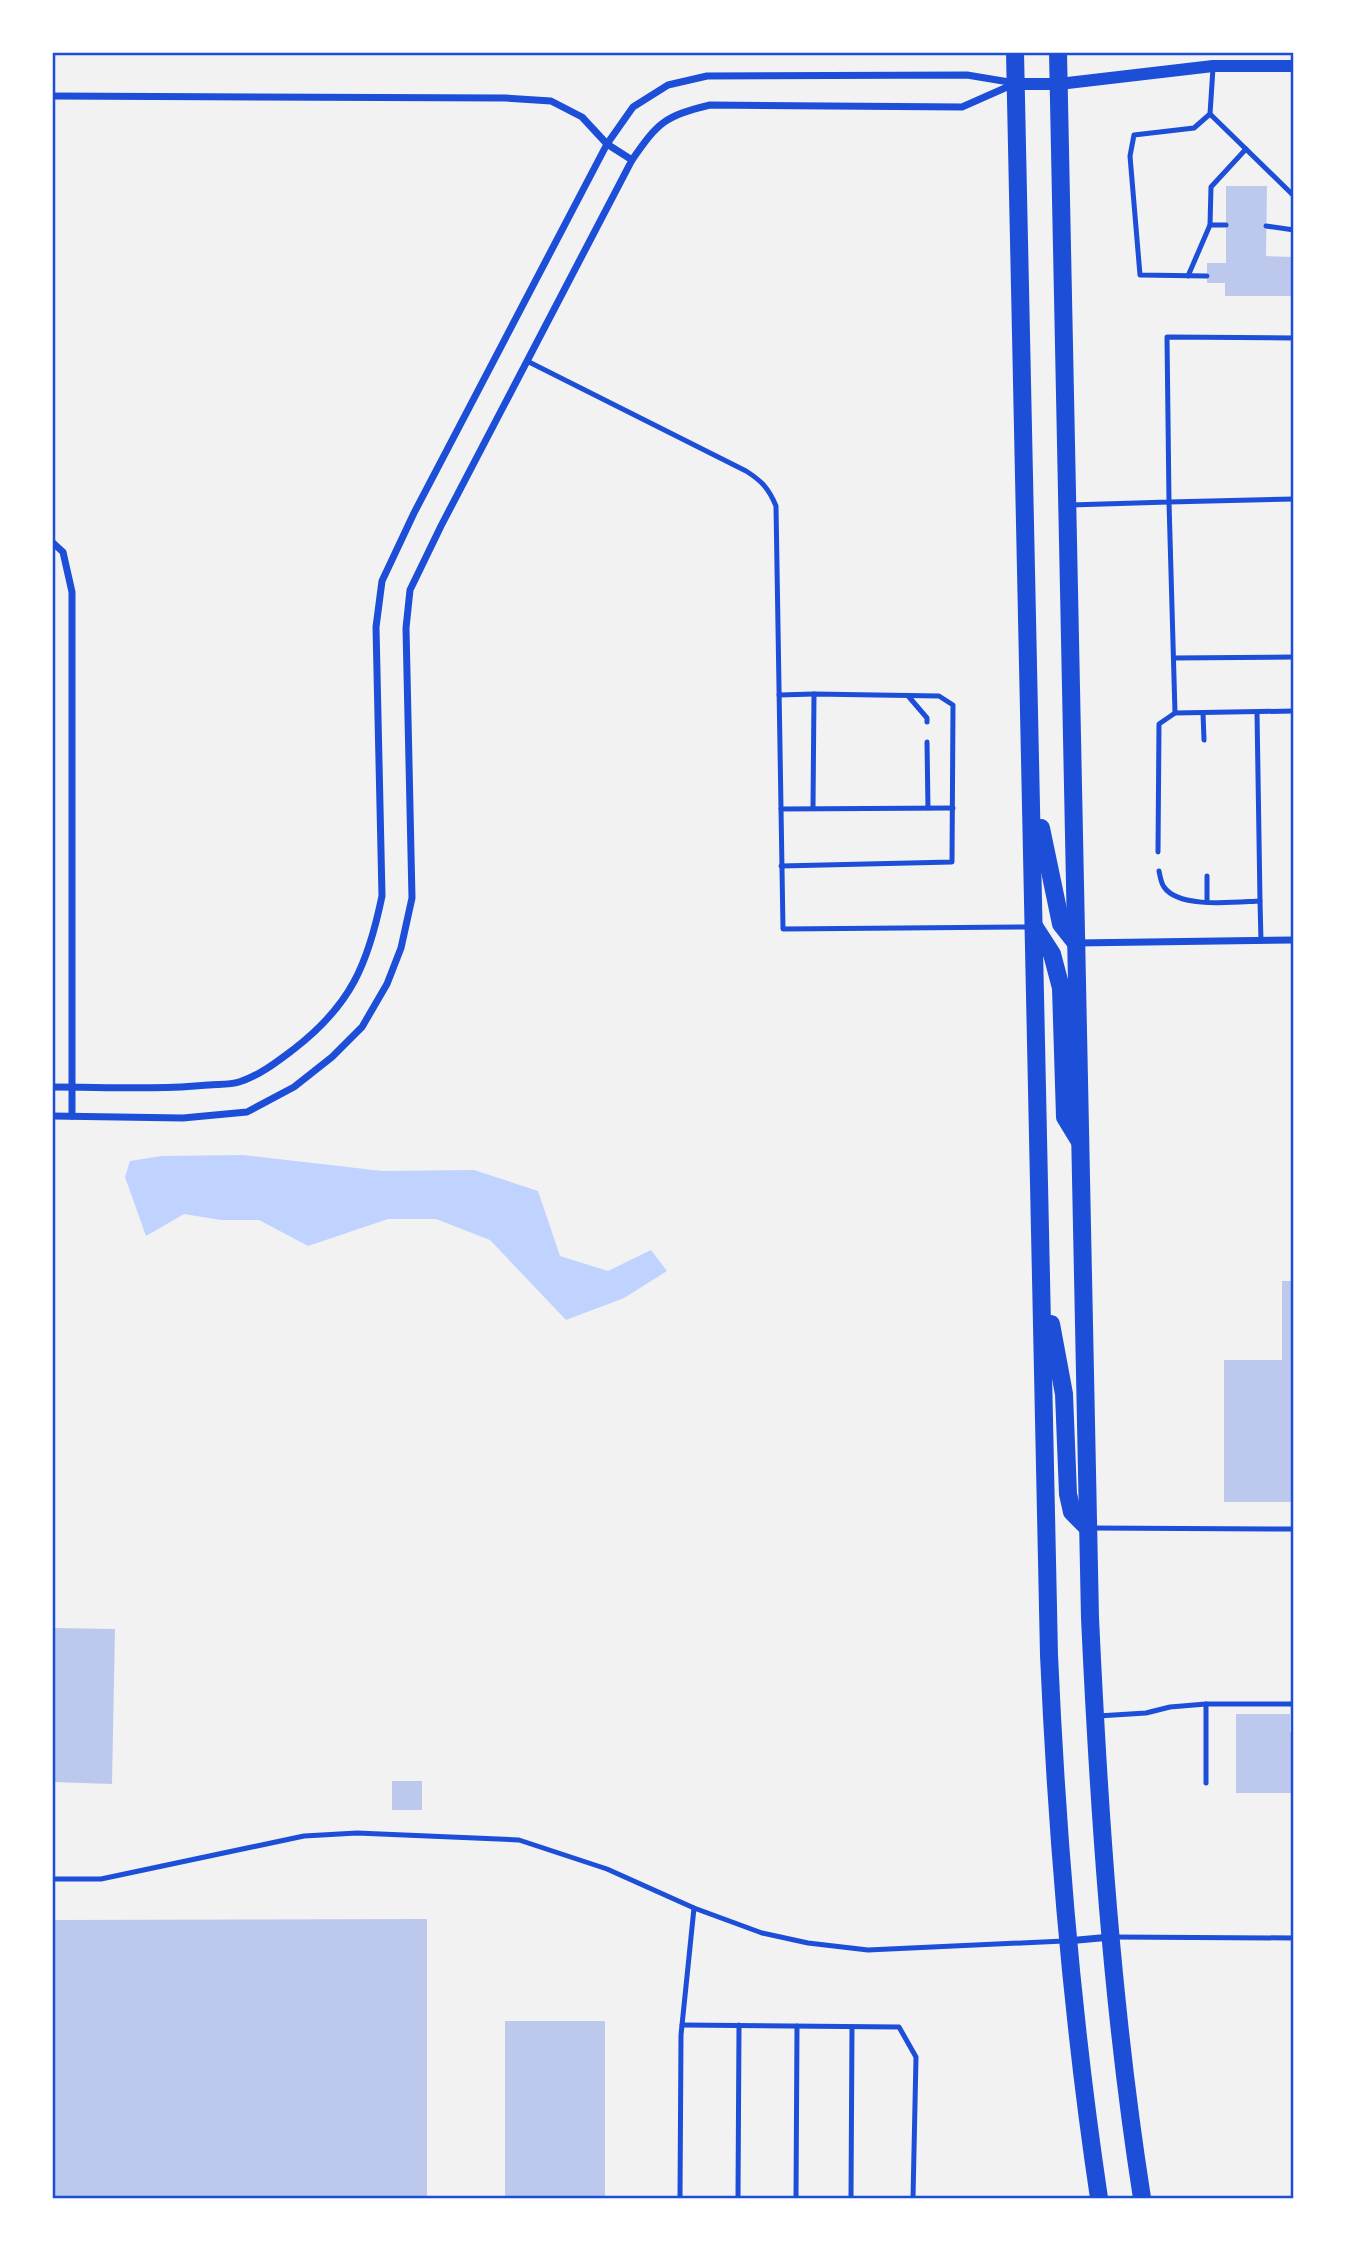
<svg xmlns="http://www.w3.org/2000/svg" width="1346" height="2251" viewBox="0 0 1346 2251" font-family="'Titillium Web',sans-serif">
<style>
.water{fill:#bfd3fe}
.building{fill:#bdc9ec}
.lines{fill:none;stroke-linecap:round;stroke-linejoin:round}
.service{stroke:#1d4ed8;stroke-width:5}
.minor{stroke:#1d4ed8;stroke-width:7}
.tertiary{stroke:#1d4ed8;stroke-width:12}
.primary{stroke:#1d4ed8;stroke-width:18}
.neatline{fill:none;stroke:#1d4ed8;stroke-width:2.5}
</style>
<rect width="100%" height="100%" fill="#f2f2f2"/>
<!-- water -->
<polygon class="water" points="243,1155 382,1171 474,1170 538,1191 560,1256 608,1271 651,1250 667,1271 624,1298 566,1320 490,1240 436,1219 388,1219 308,1246 259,1220 221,1220 184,1214 146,1236 125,1177 130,1161 162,1156"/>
<!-- building -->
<g class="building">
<polygon points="1226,186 1267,186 1266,256 1294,257 1294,296 1225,296 1225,283 1207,283 1207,263 1226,263"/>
<polygon points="1282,1281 1294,1281 1294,1502 1224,1502 1224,1360 1282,1360"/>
<polygon points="52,1628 115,1629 112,1784 52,1782"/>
<polygon points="1236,1714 1290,1714 1290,1732 1294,1732 1294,1793 1236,1793"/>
<rect x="392" y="1781" width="30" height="29"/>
<polygon points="427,1919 427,2198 52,2198 52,1920"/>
<rect x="505" y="2021" width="100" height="177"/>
</g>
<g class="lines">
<!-- service -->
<g class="service">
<polyline points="1210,114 1294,196"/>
<polyline points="1210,225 1226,225"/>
<polyline points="1266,226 1294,230"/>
<polyline points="1188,276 1210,225 1211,187 1246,149"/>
<polyline points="1207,276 1140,275 1130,156 1134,135 1194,128 1210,114 1213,68"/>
<path d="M527 361 746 471C762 481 769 489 776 506L783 929 1030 927"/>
<polyline points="1070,505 1169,502 1167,337 1294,338"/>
<polyline points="1174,658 1294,657"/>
<polyline points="779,695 814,694"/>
<polyline points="909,697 927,718 927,722"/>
<polyline points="1175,713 1169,502 1294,499"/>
<polyline points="1203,713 1204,740"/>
<polyline points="927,742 928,808"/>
<polyline points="781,809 953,808"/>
<polyline points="1158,852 1159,724 1175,713 1294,711"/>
<polyline points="781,866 952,862 953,705 939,696 814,694 813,808"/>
<path d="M1159 871C1160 876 1161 883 1164 887 1179 909 1236 902 1260 901L1257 712"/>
<polyline points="1207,876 1207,902"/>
<polyline points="1260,901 1261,941"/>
<polyline points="1091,1528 1294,1529"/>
<polyline points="1206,1704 1206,1783"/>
<polyline points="1098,1716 1146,1713 1170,1707 1206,1704 1294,1704"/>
<polyline points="52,1879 101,1879 304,1836 357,1833 519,1840 607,1869 694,1908 762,1933 808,1943 868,1950 1064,1941"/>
<polyline points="1114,1937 1294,1938"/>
<polyline points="682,2025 899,2027 916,2057 913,2198"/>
<polyline points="680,2198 681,2035 694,1908"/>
<polyline points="738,2198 739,2025"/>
<polyline points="796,2198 797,2026"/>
<polyline points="851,2198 852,2027"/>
</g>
<!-- minor -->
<g class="minor">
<polyline points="52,96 505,98 551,101 582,117 607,144 632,160"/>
<polyline points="52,542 63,552 72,592 72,1116"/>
<polyline points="1076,943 1294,940"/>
<path d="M52 1087C104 1087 156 1090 208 1085 217 1084 230 1085 239 1082 259 1076 278 1061 294 1049 351 1005 368 964 382 896L376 627 382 581 414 513 607 144 633 107 668 85 707 76 967 75 1015 83"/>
<path d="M52 1116 183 1118 247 1112 294 1087 332 1057 362 1027 387 984 401 948 412 898 406 628 410 590 441 526 632 160C658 122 665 116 710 105L962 107 1014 84"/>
<polyline points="1067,1941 1111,1937"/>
</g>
<!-- tertiary -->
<polyline class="tertiary" points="1015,84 1059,84 1213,66 1294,66"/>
<!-- primary -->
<g class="primary">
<path d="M1015 52 1049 1655C1057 1837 1072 2018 1099 2198"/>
<path d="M1058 52 1090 1618C1099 1812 1112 2007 1142 2198"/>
<polyline points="1041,828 1061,924 1076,943"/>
<polyline points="1034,926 1052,954 1061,988 1065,1117 1079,1140"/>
<polyline points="1051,1324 1064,1394 1068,1494 1072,1512 1088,1528"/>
</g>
</g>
<!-- border -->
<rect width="1346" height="2251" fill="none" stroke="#ffffff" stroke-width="108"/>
<rect x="54" y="54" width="1238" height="2143" class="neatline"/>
</svg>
